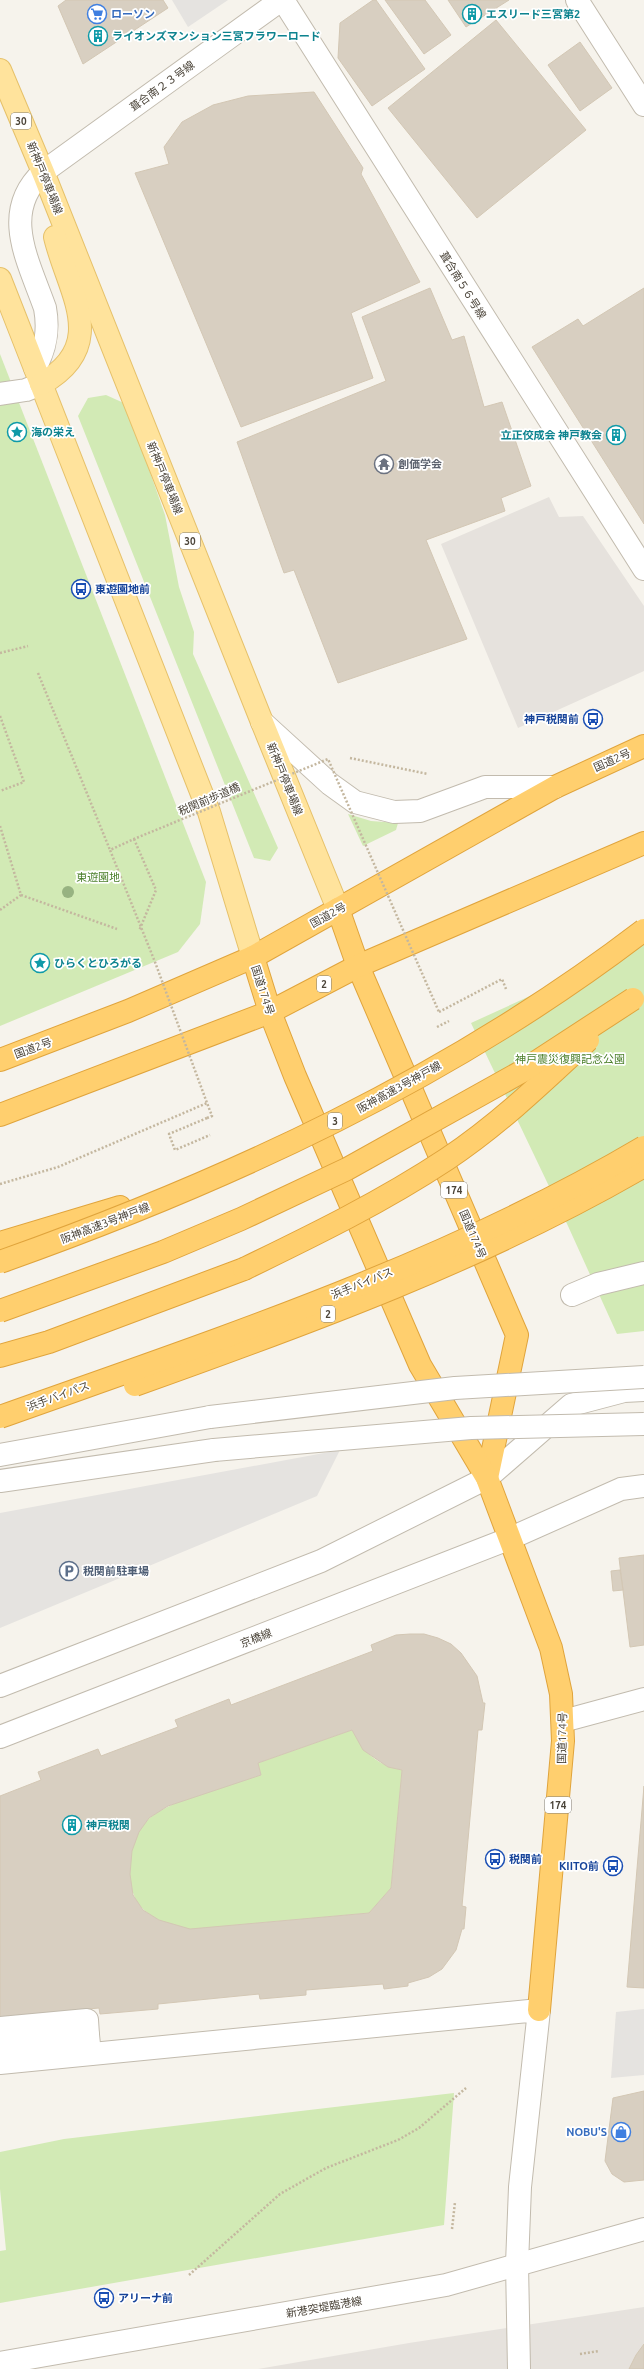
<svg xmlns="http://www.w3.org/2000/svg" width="644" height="2369" viewBox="0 0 644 2369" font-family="Ubuntu,'Noto Sans JP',sans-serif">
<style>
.industrial{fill:#e6e2dd}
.green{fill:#d2eab5}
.parking{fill:#e5e3e0}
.building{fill:#d8cfc1;stroke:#d3c7b4;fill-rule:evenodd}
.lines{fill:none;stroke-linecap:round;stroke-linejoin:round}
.minor-casing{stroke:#c2bbae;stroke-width:24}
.major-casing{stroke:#e6c16a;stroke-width:24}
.highway-casing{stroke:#e0a43c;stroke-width:24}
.path{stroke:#c4b79f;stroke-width:2.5;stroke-dasharray:2 2;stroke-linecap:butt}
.minor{stroke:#fff;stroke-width:22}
.major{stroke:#ffe39c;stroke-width:22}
.highway{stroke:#ffcf6e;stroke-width:22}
.minor-bridge-casing{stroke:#c2bbae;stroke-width:24;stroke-linecap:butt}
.highway-bridge-casing{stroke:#e0a43c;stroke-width:24;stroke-linecap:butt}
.path-bridge{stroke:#c4b79f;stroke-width:2.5;stroke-dasharray:2 2;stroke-linecap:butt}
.minor-bridge{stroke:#fff;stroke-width:22}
.highway-bridge{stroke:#ffcf6e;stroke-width:22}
.tree{fill:#97b381}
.labels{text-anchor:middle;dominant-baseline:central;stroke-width:3.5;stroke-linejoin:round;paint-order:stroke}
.shield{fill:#fff;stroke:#817c74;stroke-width:1}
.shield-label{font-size:10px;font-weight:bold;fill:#4b4439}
.shop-label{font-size:11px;font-weight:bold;fill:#366cbe;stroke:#fff;text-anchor:start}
.culture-label{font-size:11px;font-weight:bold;fill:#0d838f;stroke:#fff;text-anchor:start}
.street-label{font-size:11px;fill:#4b4439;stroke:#fff}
.worship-label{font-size:11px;font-weight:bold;fill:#5b616d;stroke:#fff;text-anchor:start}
.transit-label{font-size:11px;font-weight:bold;fill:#164399;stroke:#fff;text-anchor:start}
.park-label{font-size:11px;fill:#4a7f2a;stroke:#fff}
.service-label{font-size:11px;font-weight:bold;fill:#4e5e75;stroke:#fff;text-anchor:start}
</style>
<rect width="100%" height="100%" fill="#f6f3ec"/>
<!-- industrial -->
<g class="industrial">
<polygon points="549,497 559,517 583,516 644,606 644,671 518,728 441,544"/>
<polygon points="644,2307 644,2369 258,2369 409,2343"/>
</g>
<!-- green -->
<g class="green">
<polygon points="0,354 206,882 200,924 178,952 0,1026"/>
<polygon points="106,395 126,404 165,515 179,587 194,632 193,654 278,848 270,861 254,858 78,416 88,398"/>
<polygon points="348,814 371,821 398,823 396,830 363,846"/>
<polygon points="644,944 644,1331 617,1334 568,1226 471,1023"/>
<path d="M352 1730C366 1754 375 1764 402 1770L391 1888 369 1913C325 1917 280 1921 236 1925 222 1927 202 1932 188 1929 173 1926 156 1921 144 1910 121 1890 127 1835 151 1817 180 1796 226 1786 261 1775L258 1763Z"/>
<polygon points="454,2093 444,2225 0,2303 0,2251 6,2250 0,2189 0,2152 64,2139"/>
</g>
<!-- parking -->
<g class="parking">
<polygon points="172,0 228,0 188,27"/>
<polygon points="340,1450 317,1496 0,1628 0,1513"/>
<polygon points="644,2009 644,2075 611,2078 616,2012"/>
</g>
<!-- building -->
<g class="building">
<polygon points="66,0 163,0 168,8 83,64 58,6"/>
<polygon points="373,0 376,0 425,69 372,106 338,58 340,23"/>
<polygon points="385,0 425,0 451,35 424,54"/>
<polygon points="448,0 509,0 466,27"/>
<polygon points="496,20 586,130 477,218 388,108"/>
<polygon points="580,42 612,88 580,111 548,65"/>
<polygon points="314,92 363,168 361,174 420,282 351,313 373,378 241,427 135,173 169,164 164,147 182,122 213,105 248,96"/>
<polygon points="430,288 452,340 464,336 484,407 502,402 531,486 501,498 505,511 426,540 467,639 338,683 294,570 284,573 237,442 386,381 362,317"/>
<polygon points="644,288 644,524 532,347 578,319 583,326"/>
<polygon points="644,1555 644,1645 630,1647 619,1558"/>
<polygon points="620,1570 623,1590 613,1591 611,1571"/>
<path d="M410 1634H424L438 1638 451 1644 461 1653 477 1676 483 1703H485L482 1730H478L462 1906 466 1907 464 1929H462L456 1950 442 1969 429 1977 408 1983V1986L384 1989 383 1984 306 1990V1995L260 1999 259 1994 158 2004V2009L100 2014 99 2008 0 2017V1796L41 1780 38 1772 98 1749 101 1756 178 1727 175 1720 229 1699 231 1705 373 1651 371 1645 396 1635ZM352 1730 363 1750 388 1767 402 1770 391 1888 369 1913 190 1929 159 1920 143 1910 133 1895 130 1874 132 1851 139 1832 149 1818 168 1806 261 1775 258 1763Z"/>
<polygon points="644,1786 644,1988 627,1987"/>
<polygon points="644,2091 644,2180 624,2182 612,2174 605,2161 613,2098"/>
<polygon points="644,2344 644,2369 629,2369 636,2355"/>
</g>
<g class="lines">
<defs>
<g id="minor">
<polyline points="283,0 644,569"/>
<polyline points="577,0 644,105"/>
<path d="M35 368C46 348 49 330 45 308 28 260 0 212 43 172L281 0"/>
<polyline points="0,394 26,390 41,384"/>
<polyline points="262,722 330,784 355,802 394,812 420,811 485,787 555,787"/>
<polyline points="572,1295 598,1284 644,1273"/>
<polyline points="0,1455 210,1417"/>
<polyline points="0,1481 214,1450"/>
<polyline points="0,1686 321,1561 487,1478 571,1405 624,1391 644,1390"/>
<polyline points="563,1721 644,1699"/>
<polyline points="0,1737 511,1538 621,1489 644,1486"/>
<polyline points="0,2028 87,2020 88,2035"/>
<polyline points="0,2044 88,2035 90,2054"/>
<polyline points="0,2063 539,2010 520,2187 517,2264 519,2369"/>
<polyline points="0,2363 446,2285 644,2229"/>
</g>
<g id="major">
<polyline points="0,70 43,172 262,722 338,909"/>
<polyline points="0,279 209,812 253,957"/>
<path d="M41 384C111 345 68 292 55 237"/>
</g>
<g id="highway">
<polyline points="338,909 358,966 517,1335 487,1478"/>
<polyline points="253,957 270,1012 295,1076 420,1365 487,1478 551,1648 561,1694 563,1741 539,2010"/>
<polyline points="0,1060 128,1011 253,957 555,787 644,746"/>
<polyline points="0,1115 270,1012 358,966 644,843"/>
<polyline points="0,1243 120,1207"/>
<polyline points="0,1356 49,1342 244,1269"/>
</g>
</defs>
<!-- minor casing -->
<use href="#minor" class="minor-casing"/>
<!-- major casing -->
<use href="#major" class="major-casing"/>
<!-- highway casing -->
<use href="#highway" class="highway-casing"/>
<!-- path -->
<g class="path">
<polyline points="0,653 28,646"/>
<polyline points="38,673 110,850"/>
<polyline points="0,716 24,782 0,791"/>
<polyline points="350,758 428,774"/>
<polyline points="0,826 21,895"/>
<polyline points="134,839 156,890 139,931"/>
<polyline points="21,895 117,929"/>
<polyline points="0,910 21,895"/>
<polyline points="439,1012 502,979 506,989"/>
<polyline points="437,1027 449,1021"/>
<polyline points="207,1118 169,1134 175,1150 210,1135"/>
<polyline points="0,1184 58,1167 207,1103"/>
<polyline points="452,2229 455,2202"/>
<polyline points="189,2275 280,2194 326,2168 398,2140 419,2128 466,2088"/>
<polyline points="580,2354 599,2351"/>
</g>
<!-- minor -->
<use href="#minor" class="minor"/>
<!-- major -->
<use href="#major" class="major"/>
<!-- highway -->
<use href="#highway" class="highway"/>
<defs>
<g id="minor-bridge">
<polyline points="210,1417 455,1388 644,1377"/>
<polyline points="214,1450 471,1428 644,1424"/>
</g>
<g id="highway-bridge">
<path d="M0 1262C228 1181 451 1078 644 930"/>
<path d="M244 1269C314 1235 382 1202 447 1159 498 1125 543 1082 588 1040"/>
<polyline points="0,1311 163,1252 241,1219 347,1169 521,1072 633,999"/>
<path d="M135 1385C309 1323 484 1259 644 1166"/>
<path d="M0 1417C219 1339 443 1266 644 1147"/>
</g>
</defs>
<!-- minor-bridge casing -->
<use href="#minor-bridge" class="minor-bridge-casing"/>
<!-- highway-bridge casing -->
<use href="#highway-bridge" class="highway-bridge-casing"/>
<!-- path-bridge -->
<polyline class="path-bridge" points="207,1118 212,1116 207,1103 155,962 110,850 134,839 328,759 439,1012"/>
<!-- minor-bridge -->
<use href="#minor-bridge" class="minor-bridge"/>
<!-- highway-bridge -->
<use href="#highway-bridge" class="highway-bridge"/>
</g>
<!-- trees -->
<circle class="tree" cx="68" cy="892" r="6"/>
<!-- icons -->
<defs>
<symbol id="supermarket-ring" viewBox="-11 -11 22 22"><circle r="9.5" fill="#fff" stroke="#3f7fe0" stroke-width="1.5"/><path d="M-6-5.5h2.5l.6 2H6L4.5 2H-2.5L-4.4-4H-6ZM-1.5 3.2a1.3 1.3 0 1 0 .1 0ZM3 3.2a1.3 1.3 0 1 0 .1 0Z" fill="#3f7fe0"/></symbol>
<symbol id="building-ring" viewBox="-11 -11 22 22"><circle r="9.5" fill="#fff" stroke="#0f9aa8" stroke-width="1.5"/><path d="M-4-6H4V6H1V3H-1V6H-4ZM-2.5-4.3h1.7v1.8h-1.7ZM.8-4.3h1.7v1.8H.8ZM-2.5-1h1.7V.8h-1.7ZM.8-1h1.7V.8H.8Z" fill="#0f9aa8"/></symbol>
<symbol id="sight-ring" viewBox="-11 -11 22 22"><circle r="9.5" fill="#fff" stroke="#0f9aa8" stroke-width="1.5"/><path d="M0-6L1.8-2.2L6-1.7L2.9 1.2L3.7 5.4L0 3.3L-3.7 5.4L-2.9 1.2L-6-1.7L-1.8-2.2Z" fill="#0f9aa8"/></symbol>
<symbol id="temple-ring" viewBox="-11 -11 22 22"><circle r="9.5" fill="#fff" stroke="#6b7280" stroke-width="1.5"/><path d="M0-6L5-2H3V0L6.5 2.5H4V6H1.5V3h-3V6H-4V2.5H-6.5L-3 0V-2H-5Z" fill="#6b7280"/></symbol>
<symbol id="bus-ring" viewBox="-11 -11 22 22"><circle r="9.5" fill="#fff" stroke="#1a4fb4" stroke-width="1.5"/><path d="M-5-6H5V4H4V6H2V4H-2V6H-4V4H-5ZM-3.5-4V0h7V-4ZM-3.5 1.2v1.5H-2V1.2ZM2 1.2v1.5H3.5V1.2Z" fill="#1a4fb4"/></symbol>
<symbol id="parking-ring" viewBox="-11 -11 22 22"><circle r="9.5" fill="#fff" stroke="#5c6f8a" stroke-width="1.5"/><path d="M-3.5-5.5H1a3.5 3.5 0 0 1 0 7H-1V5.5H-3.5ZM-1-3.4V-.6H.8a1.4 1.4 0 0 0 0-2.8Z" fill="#5c6f8a"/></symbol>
<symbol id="shop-ring" viewBox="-11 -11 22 22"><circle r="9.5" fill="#fff" stroke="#3f7fe0" stroke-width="1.5"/><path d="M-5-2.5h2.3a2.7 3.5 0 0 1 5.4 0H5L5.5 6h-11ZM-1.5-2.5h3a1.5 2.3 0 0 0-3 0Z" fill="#3f7fe0"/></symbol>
</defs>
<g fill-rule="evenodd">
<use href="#supermarket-ring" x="86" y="3" width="22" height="22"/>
<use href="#building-ring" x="461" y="3" width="22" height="22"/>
<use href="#building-ring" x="87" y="25" width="22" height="22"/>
<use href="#sight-ring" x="6" y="421" width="22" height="22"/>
<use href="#building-ring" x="605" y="424" width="22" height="22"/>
<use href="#temple-ring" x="373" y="453" width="22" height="22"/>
<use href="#bus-ring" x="70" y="578" width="22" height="22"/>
<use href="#bus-ring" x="582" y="708" width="22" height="22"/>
<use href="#sight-ring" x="29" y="952" width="22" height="22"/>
<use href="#parking-ring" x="58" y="1560" width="22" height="22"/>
<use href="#building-ring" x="61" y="1814" width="22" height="22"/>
<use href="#bus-ring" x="484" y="1848" width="22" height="22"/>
<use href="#bus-ring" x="602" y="1855" width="22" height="22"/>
<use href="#shop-ring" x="610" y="2121" width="22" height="22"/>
<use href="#bus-ring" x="93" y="2287" width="22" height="22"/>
</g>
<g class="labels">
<!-- shield labels -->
<g class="shield">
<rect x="11" y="113" width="20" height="16" rx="3"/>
<rect x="180" y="533" width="20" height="16" rx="3"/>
<rect x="317" y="976" width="14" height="16" rx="3"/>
<rect x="328" y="1113" width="14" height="16" rx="3"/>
<rect x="441" y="1182" width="26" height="16" rx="3"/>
<rect x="321" y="1306" width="14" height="16" rx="3"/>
<rect x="545" y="1797" width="26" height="16" rx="3"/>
</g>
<g class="shield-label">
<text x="21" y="121">30</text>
<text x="190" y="541">30</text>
<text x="324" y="984">2</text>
<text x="335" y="1121">3</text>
<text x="454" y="1190">174</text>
<text x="328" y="1314">2</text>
<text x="558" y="1805">174</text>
</g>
<!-- shop labels -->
<g class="shop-label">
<text x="111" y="14">ローソン</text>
<text x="607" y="2132" text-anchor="end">NOBU'S</text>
</g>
<!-- culture labels -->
<g class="culture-label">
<text x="486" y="14">エスリード三宮第2</text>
<text x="112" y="36">ライオンズマンション三宮フラワーロード</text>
<text x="31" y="432">海の栄え</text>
<text x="602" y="435" text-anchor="end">立正佼成会 神戸教会</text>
<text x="54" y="963">ひらくとひろがる</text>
<text x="86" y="1825">神戸税関</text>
</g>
<!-- street labels -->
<g class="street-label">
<text transform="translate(162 86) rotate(-36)">葺合南２３号線</text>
<text transform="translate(45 178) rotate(68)">新神戸停車場線</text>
<text transform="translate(463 285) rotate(58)">葺合南５６号線</text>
<text transform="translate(165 478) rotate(68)">新神戸停車場線</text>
<text transform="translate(612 760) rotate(-24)">国道2号</text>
<text transform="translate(285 779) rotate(68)">新神戸停車場線</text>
<text transform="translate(209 799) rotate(-23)">税関前歩道橋</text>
<text transform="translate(328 915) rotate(-29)">国道2号</text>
<text transform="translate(263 990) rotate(72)">国道174号</text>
<text transform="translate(33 1048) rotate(-20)">国道2号</text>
<text transform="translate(399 1087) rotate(-29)">阪神高速3号神戸線</text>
<text transform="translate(105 1223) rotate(-21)">阪神高速3号神戸線</text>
<text transform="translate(473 1234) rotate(67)">国道174号</text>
<text transform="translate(362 1283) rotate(-22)">浜手バイパス</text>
<text transform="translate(58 1396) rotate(-20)">浜手バイパス</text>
<text transform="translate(256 1638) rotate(-21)">京橋線</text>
<text transform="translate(562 1738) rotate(-89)">国道174号</text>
<text transform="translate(324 2307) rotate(-10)">新港突堤臨港線</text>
</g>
<!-- worship labels -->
<g class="worship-label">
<text x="398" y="464">創価学会</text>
</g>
<!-- transit labels -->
<g class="transit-label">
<text x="95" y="589">東遊園地前</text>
<text x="579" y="719" text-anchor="end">神戸税関前</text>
<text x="509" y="1859">税関前</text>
<text x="599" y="1866" text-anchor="end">KIITO前</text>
<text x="118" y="2298">アリーナ前</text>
</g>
<!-- park labels -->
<g class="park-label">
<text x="98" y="877">東遊園地</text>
<text x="570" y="1059">神戸震災復興記念公園</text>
</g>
<!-- service labels -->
<g class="service-label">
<text x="83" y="1571">税関前駐車場</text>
</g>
</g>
</svg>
